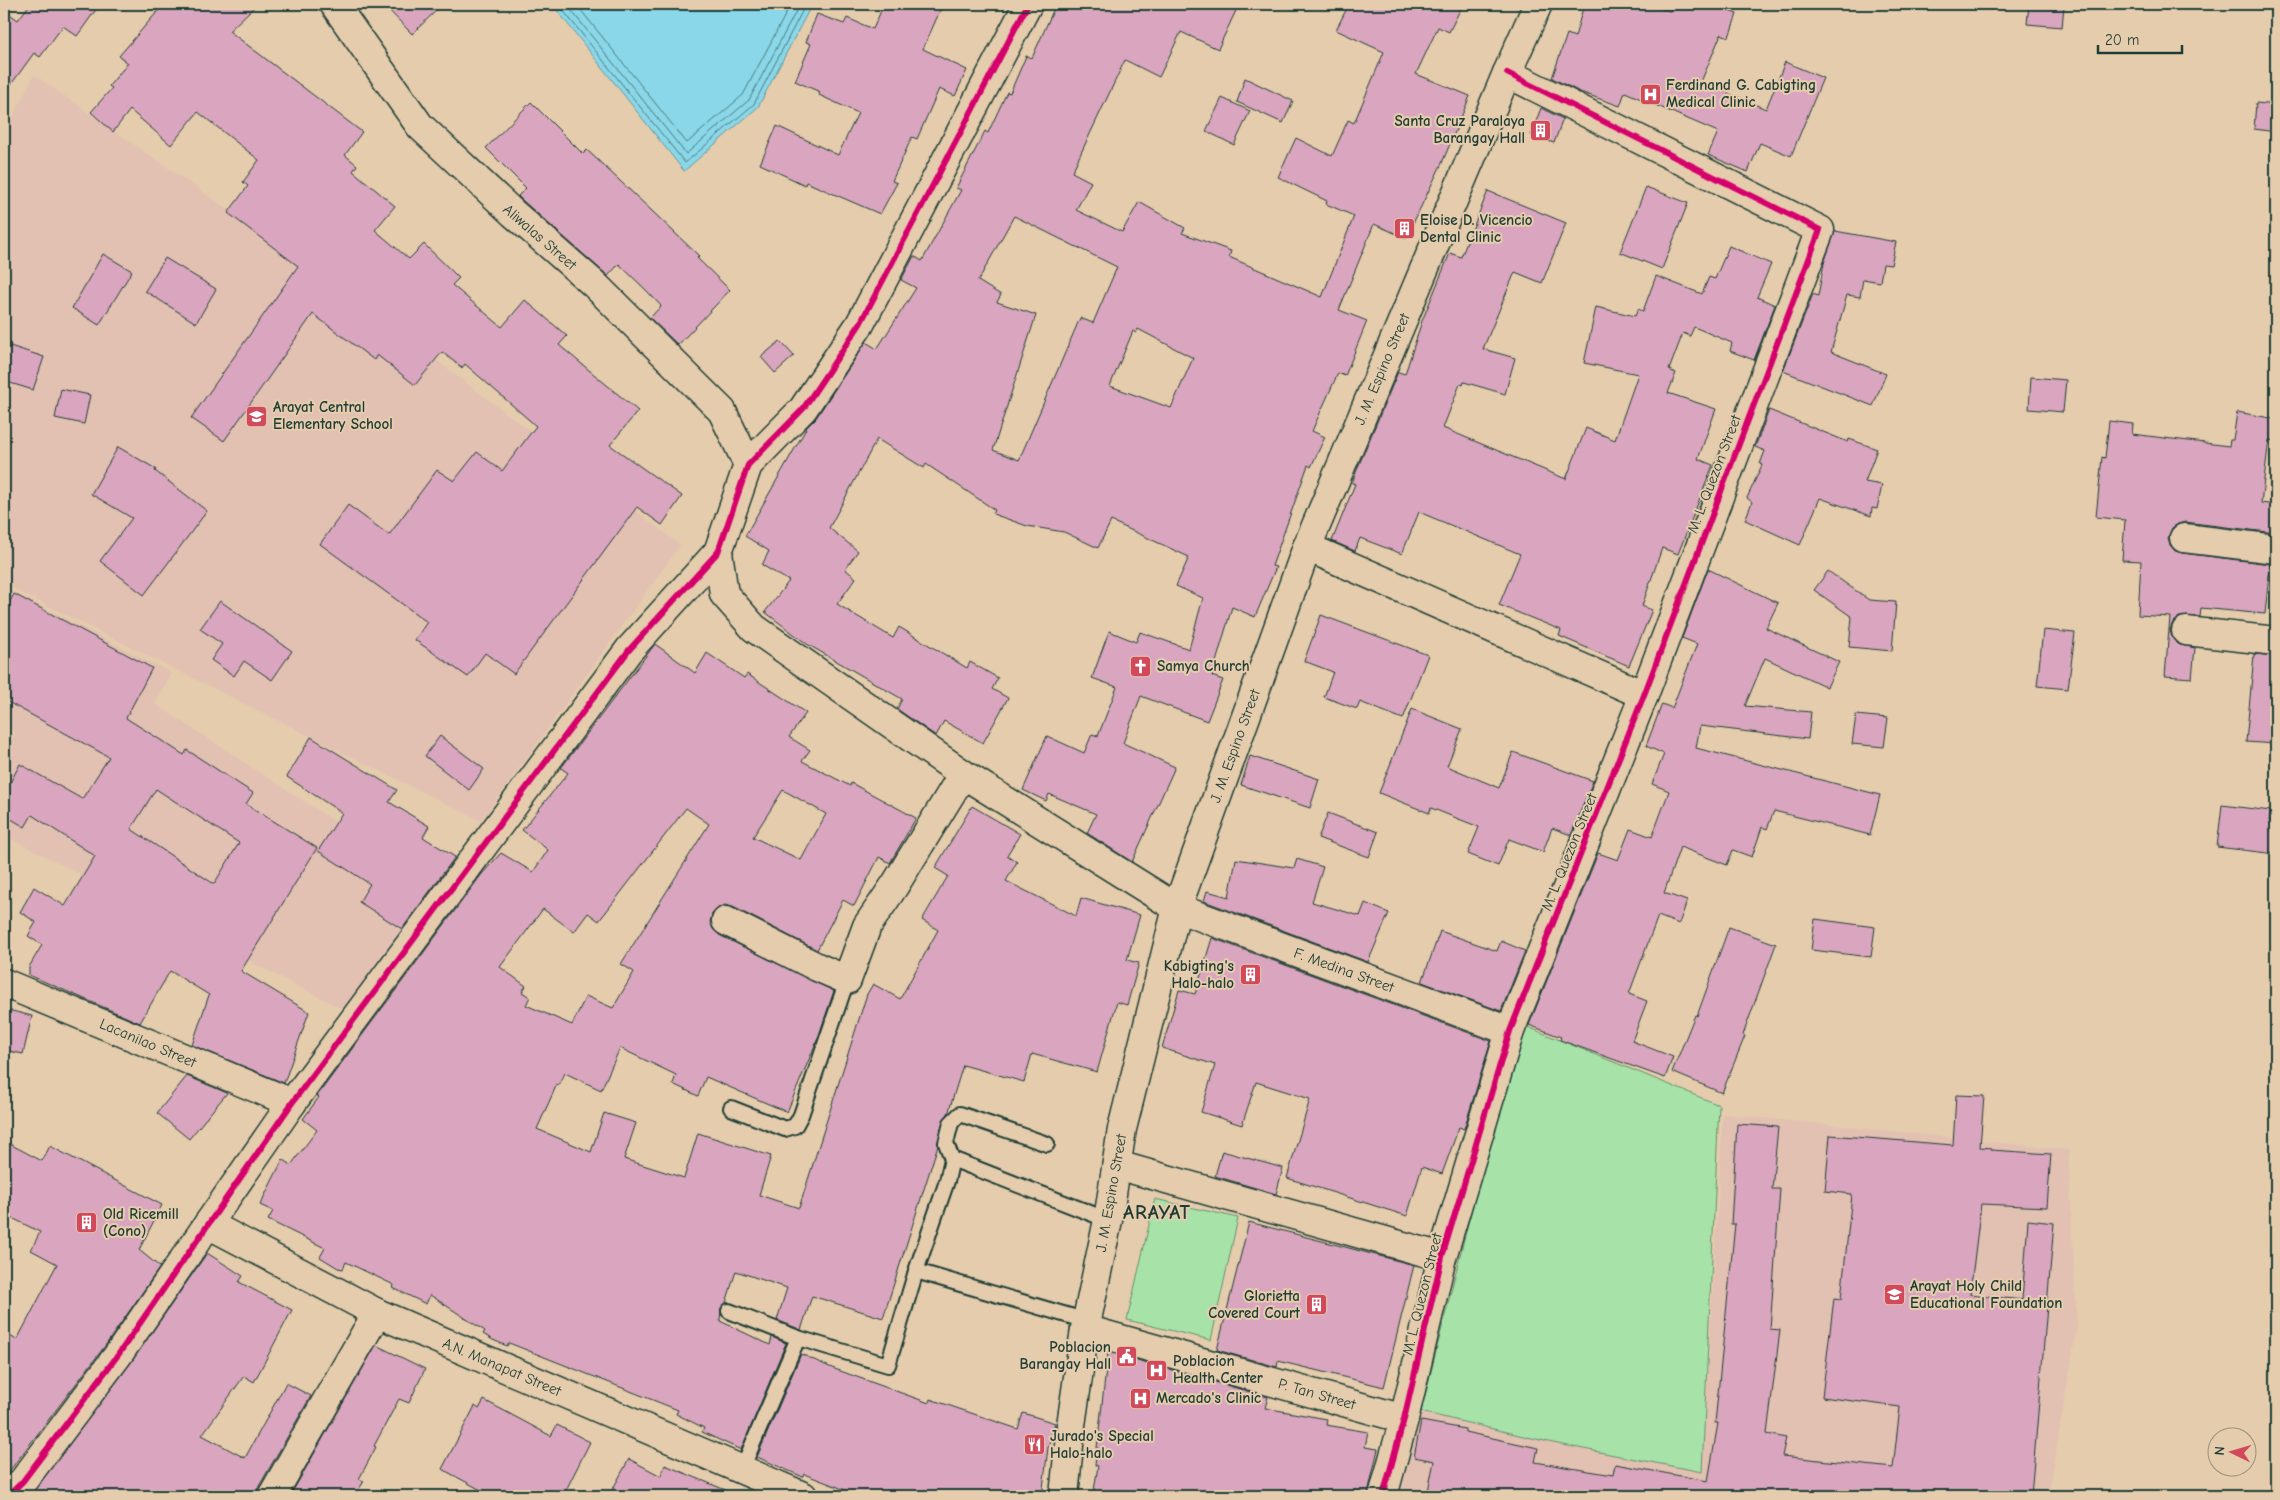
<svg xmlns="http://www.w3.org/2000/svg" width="2280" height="1500" viewBox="0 0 2280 1500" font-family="'Comic Neue',sans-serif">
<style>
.built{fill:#e2c0b2}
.green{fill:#a7e3a9;stroke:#63906e}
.water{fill:#8ad7e9;stroke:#5f99a1}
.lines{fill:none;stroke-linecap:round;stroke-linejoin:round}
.shore{stroke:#4a7b7c;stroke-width:1}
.building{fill:#daa5bf;stroke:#1f3d34;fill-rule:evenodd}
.lane-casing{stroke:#1f3d34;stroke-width:18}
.street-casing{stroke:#1f3d34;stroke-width:31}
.secondary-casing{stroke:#1f3d34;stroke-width:31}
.lane{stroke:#e5ccad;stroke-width:14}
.street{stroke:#e5ccad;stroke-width:28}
.secondary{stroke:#e5ccad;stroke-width:28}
.cycleway-casing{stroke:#e5ccad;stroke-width:9}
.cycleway{stroke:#d6006c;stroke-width:6}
.labels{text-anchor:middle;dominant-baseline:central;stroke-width:4;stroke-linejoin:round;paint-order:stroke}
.poi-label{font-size:15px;font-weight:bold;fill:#1f3d34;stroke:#e5ccad;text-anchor:start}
.street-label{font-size:15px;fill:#1f3d34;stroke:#e5ccad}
.district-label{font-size:20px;font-weight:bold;letter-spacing:1px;fill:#1f3d34;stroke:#e5ccad}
</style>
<rect width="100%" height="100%" fill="#e5ccad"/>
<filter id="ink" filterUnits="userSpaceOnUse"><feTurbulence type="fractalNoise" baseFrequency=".02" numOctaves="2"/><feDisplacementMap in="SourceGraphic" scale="10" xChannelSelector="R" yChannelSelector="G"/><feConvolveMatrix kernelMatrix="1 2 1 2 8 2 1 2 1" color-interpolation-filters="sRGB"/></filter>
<g filter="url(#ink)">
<!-- built -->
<g class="built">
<polygon points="34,75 341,288 680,545 481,821 4,584 4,135"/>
<polygon points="4,587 171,673 155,704 435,887 349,1012 4,835 4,758 15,732 4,723"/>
<polygon points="1723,1114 2068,1150 2077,1327 2048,1496 1399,1496 1421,1412 1553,1443 1702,1472"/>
</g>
<!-- green -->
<g class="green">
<polygon points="1518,1023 1719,1105 1702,1472 1553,1443 1421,1412"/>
<polygon points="1155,1199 1238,1218 1211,1340 1127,1320"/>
</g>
<!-- water -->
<polygon class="water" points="552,4 812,4 758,107 684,171"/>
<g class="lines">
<!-- shore -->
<g class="shore">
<polyline points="558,4 685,163 754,104 806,4"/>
<polyline points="566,4 686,154 749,100 800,4"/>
<polyline points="576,4 687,143 743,95 791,4"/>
</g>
</g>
<!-- building -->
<g class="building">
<polygon points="30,4 100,4 77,36 63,26 40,57 34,53 4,94 4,10 18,20"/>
<polygon points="164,4 257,4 229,31 362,132 345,155 357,165 353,171 395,206 375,230 409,259 424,244 459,278 452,285 502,327 525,300 567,336 559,345 638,411 610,445 682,496 662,525 637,507 514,674 485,653 468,677 415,640 427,622 320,544 348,505 389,535 437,470 454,481 477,452 502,471 536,426 465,364 462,368 442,352 415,385 377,355 374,360 313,314 224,441 191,418 298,266 228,213 248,186 243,182 259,160 198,112 171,145 130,110 113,132 91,112 112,88 109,86 128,63 119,56"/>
<polygon points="383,4 443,4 412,34"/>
<polygon points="884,4 943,4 923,49 967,70 955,96 939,89 917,139 912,137 892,181 897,183 880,214 806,182 805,185 760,164 777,126 838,155 858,113 819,95 820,92 795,81 811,44 806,42 817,14 844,24 847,18 873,29"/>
<path d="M1056 4H1239L1218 49 1181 32 1159 77 1125 60 1072 172 1091 182 1076 210 1122 232 1139 202 1185 228 1182 233 1231 251 1229 257 1322 297 1354 216 1326 204 1327 201 1278 177 1296 138 1332 156 1348 120 1354 123 1384 52 1336 30 1349 4H1463L1449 32 1438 27 1416 74 1470 96 1442 163 1406 238 1374 224 1339 310 1367 321 1345 376 1338 373 1312 431 1325 437 1311 467 1308 465 1272 566 1276 567 1255 617 1232 607 1212 676 1223 680 1207 721 1141 696 1123 743 1175 767 1132 862 1087 833 1096 814 1049 794 1046 801 1023 790 1047 736 1084 753 1092 734 1098 736 1117 687 1092 678 1109 631 1136 642 1140 632 1189 649 1203 598 1176 586 1189 557 1111 521 1098 548 1064 532 1027 526 993 514 995 510 926 464 924 468 877 439 829 528 858 551 845 569 856 578 837 604 893 638 899 627 967 668 970 662 998 678 992 689 1008 698 983 743 944 721 936 736 897 709 902 699 807 644 765 612 789 581 762 565 769 551 745 536 807 427 816 418 866 342 877 349 916 288 901 280 914 256 922 261 961 190 956 188 985 131 988 133 1007 92 1010 93 1026 56 1032 58ZM1014 216 1117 267 1093 323 1080 318 1019 460 993 450 1036 315 997 302 1001 295 978 281ZM1138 329 1193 358 1171 408 1110 386 1133 331 1136 333Z"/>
<polygon points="1584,4 1645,4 1670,11 1673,4 1711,4 1737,14 1729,37 1721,34 1701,82 1766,109 1785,62 1823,78 1791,156 1760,143 1748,172 1708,155 1718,132 1625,92 1620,106 1580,92 1552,78 1567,34 1575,37"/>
<polygon points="2029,4 2064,6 2062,27 2027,24"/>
<polygon points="1245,78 1293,101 1283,123 1237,102"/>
<polygon points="1222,98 1250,111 1234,145 1206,131"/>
<polygon points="531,102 583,154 587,150 652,211 699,256 697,258 730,290 678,345 650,318 661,306 647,291 619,264 608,276 523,201 518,196 526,188 486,148"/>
<polygon points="2256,103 2276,105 2276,132 2254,129"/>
<polygon points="1541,108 1563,119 1554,143 1531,135"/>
<polygon points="1646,187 1688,203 1662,269 1620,252"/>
<polygon points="1488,191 1566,223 1542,283 1515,272 1483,349 1515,358 1505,394 1464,382 1463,385 1460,384 1443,428 1566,479 1586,428 1615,440 1638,374 1584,363 1596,307 1635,316 1638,309 1643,311 1656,276 1702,294 1709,277 1715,279 1729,246 1771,264 1757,297 1775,305 1754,360 1730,351 1732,343 1694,327 1690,336 1683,333 1669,370 1676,373 1668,393 1716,409 1698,459 1713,465 1678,554 1662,548 1642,606 1652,610 1629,666 1559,636 1561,630 1499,605 1520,554 1419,512 1402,554 1360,538 1355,551 1332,541 1355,484 1352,483 1358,467 1398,372 1405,374 1422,321 1450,253 1461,257"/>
<polygon points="1835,231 1896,242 1891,265 1883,264 1880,282 1863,279 1860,297 1847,295 1831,352 1886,374 1873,406 1783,371 1813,294 1818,296 1824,263"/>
<polygon points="103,254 132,271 99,325 72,308"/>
<polygon points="165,258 216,289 196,323 145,291"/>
<polygon points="780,341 794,356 775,373 761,357"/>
<polygon points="4,344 44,357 33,390 4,381"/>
<polygon points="2031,377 2066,380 2063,412 2029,409"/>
<polygon points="61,389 90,395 84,424 55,418"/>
<polygon points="1769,410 1848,442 1849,439 1877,449 1865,482 1882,485 1877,509 1872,508 1871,516 1820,498 1800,545 1745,520 1752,502 1747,498 1762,465 1760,464 1765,451 1755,447"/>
<polygon points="2237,412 2276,419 2276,441 2269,440 2261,503 2276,505 2276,533 2185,522 2178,524 2172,528 2168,537 2170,545 2175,551 2182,553 2270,564 2265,614 2201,608 2200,617 2179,617 2173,622 2170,630 2172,637 2177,644 2195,648 2192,678 2165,676 2170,617 2138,615 2141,561 2122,560 2125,520 2096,517 2102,457 2105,458 2109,421 2133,424 2132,434 2229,446 2230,440 2233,440"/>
<polygon points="118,447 156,469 155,471 207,511 144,595 100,561 132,518 91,494"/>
<polygon points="1708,569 1778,603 1766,628 1839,662 1827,687 1765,658 1745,706 1811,712 1808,739 1700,726 1696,748 1880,795 1870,835 1774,811 1767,829 1762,827 1752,857 1733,850 1727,865 1680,847 1664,893 1687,901 1679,924 1658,916 1629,994 1647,1001 1632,1041 1673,1057 1665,1078 1560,1040 1561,1037 1529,1025 1598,853 1618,860 1630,829 1652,837 1669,791 1652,784 1664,754 1646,746 1662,704 1672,708 1697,644 1682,638"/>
<polygon points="1828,571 1869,600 1896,602 1892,651 1849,647 1852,617 1814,590"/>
<path d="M14 594 152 668 126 718 184 755 187 750 253 793 246 804 317 848 241 971 309 1012 284 1083 192 1045 209 995 170 971 140 1023 29 975V967L42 945 28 936 36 922 20 912 34 887 65 906 95 856 32 815 25 827 4 815V794L20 764 82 799 109 757 4 700V612ZM156 789 239 843 214 884 131 829Z"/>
<polygon points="220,601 292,651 272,680 244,661 234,676 211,660 222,644 200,629"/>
<polygon points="1321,615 1428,655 1403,719 1360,702 1357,709 1324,697 1333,672 1304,661"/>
<polygon points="2043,630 2075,633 2068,689 2037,686"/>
<path d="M655 644 695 673 707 653 744 678 747 674 806 713 789 737 810 750 802 761 850 786 851 783 916 818 890 863 879 857 854 906 843 900 817 950 733 907 725 905 718 908 712 914 710 922 713 929 719 935 834 991 818 1038 787 1112 706 1077 698 1096 673 1084 676 1075 620 1048 601 1090 565 1073 559 1085 557 1084 537 1129 591 1152 604 1113 636 1123 624 1159 684 1178 698 1133 771 1156 759 1195 799 1208 867 994 873 984 900 999 938 930 922 920 948 876 935 868 972 806 1020 834 1007 855 1017 862 1006 881 1076 916 1081 898 1140 915 1127 960 1139 963 1127 1005 1117 1002 1097 1072 1032 1054 1024 1082 963 1065 948 1114 943 1121 938 1145 883 1318 812 1296 801 1330 777 1320 787 1288 736 1271 726 1303 721 1308 720 1321 770 1345 772 1337 786 1343 741 1450 702 1432 704 1428 676 1414 678 1410 509 1343 507 1346 493 1340 483 1334 485 1331 430 1295 426 1304 393 1288 394 1285 346 1262 343 1269 338 1268 320 1257 325 1248 268 1220 273 1211 260 1205 283 1159 291 1165 317 1130 303 1119 319 1097 317 1096 482 874 501 853 533 872 548 850 522 830 568 773 561 768ZM783 790 826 814 801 860 753 837ZM686 808 709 824 621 964 634 972 613 1008 586 996 572 1025 526 1005 530 997 522 992 526 986 500 967 543 909 574 932 588 913 599 921Z"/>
<polygon points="2254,654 2276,656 2276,744 2246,742"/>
<polygon points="1412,709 1462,729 1447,766 1499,788 1513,752 1593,781 1571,835 1552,828 1543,852 1509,839 1498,866 1468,854 1479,827 1431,808 1429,813 1379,793"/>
<polygon points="1856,715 1888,718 1884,747 1852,744"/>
<polygon points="440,736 484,769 469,790 425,756"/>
<polygon points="311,737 397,790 389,802 429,826 423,837 455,857 402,929 359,902 370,884 318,851 342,813 287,777"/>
<polygon points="1250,756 1319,779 1310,808 1241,785"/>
<polygon points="2222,805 2271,811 2269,821 2276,821 2276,854 2217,847"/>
<polygon points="1328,813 1378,832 1369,857 1318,838"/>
<polygon points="1236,859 1294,868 1297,859 1323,867 1312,902 1360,916 1365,903 1389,913 1368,962 1204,901 1207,891 1229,897"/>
<polygon points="1815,919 1875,927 1871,957 1811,950"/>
<polygon points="1729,927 1776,944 1743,1035 1745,1036 1722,1093 1672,1072 1695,1015 1697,1016"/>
<polygon points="1440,931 1497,951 1501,941 1525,951 1501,1011 1422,982"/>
<polygon points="1212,938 1491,1041 1464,1129 1459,1127 1442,1174 1422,1167 1407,1216 1287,1178 1310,1099 1256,1082 1242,1125 1201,1112 1215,1065 1162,1048 1179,990 1195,994"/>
<polygon points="4,1009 32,1016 23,1054 4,1050"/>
<polygon points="187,1076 227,1093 189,1139 157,1113"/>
<polygon points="1956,1095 1984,1096 1980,1147 1991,1148 1991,1150 2051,1154 2047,1207 1981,1204 1970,1294 2022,1300 2028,1220 2054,1223 2031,1496 1427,1496 1434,1461 1414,1457 1421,1421 1465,1429 1465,1432 1538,1448 1535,1462 1613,1475 1615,1464 1708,1481 1718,1423 1715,1423 1735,1224 1731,1224 1737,1124 1778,1127 1772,1189 1780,1189 1770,1329 1780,1330 1767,1434 1786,1438 1782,1456 1893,1468 1900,1407 1822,1397 1834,1298 1841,1299 1852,1194 1825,1191 1830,1135 1953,1145"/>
<polygon points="4,1141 42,1161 50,1146 162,1205 139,1250 160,1267 105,1346 4,1478 4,1333 17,1340 57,1264 31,1250 40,1232 4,1214"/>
<polygon points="1222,1151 1283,1168 1276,1194 1215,1176"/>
<polygon points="1249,1222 1414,1265 1384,1387 1278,1361 1277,1367 1217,1350"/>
<polygon points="207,1253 243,1276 239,1282 292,1310 254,1382 244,1376 202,1435 245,1458 286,1383 311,1396 258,1488 256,1496 30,1496 130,1364"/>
<polygon points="376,1345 425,1369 409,1403 399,1399 374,1446 376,1447 359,1479 364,1481 355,1496 290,1496"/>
<polygon points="1108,1352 1268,1397 1265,1408 1327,1419 1326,1425 1368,1432 1365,1447 1378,1449 1368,1493 1355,1491 1354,1496 1093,1496 1098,1466 1095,1465"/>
<polygon points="801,1354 832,1368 929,1403 930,1399 1018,1429 1023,1413 1055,1423 1048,1448 1042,1496 861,1496 804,1474 803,1477 757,1457"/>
<polygon points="484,1400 551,1436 557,1425 590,1442 563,1496 492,1496 442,1469 475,1406 479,1409"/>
<polygon points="629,1459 661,1476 665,1465 740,1496 609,1496"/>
</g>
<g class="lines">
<defs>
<g id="lane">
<polyline points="731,1108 785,1129 795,1126 801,1115 847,980"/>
<polyline points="952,1159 1108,1220"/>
<polyline points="916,1271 1087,1321"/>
<polyline points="729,1311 798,1338"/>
<polyline points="742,1469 798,1338 888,1365 916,1271 947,1181 952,1159 946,1143 951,1123 960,1114 1047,1144"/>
</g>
<g id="street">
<polyline points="2184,538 2276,549"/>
<polyline points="1307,547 1644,695"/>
<polyline points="2186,631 2276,641"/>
<polyline points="1177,908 1510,1031"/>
<polyline points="726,921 817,967 847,980 867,926 895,885 963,774"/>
<polyline points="4,983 292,1103"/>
<polyline points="1117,1165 1442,1257"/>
<polyline points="208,1224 292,1103 629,650 718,552"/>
<polyline points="1085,1329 1404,1419"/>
<polyline points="272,1496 377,1313"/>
<polyline points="1383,1496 1404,1419 1442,1257 1510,1031 1644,695 1820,230 1507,73"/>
</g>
<g id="secondary">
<polyline points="334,4 420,126 513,213 594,284 722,411 748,465"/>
<polyline points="1028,4 860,324 803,409 748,465 718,552 724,594 754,628 963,774 1177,908"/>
<polyline points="8,1496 23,1481 118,1355 208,1224 377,1313 803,1496"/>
<polyline points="1064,1496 1071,1425 1085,1329 1108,1220 1122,1129 1177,908 1307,547 1507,73 1538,4"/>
</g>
</defs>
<!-- lane casing -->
<use href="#lane" class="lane-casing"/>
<!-- street casing -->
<use href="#street" class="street-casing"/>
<!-- secondary casing -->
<use href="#secondary" class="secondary-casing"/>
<!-- lane -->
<use href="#lane" class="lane"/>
<!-- street -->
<use href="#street" class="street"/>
<!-- secondary -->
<use href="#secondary" class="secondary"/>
<defs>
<g id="cycleway">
<polyline points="8,1496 23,1481 118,1355 292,1103 629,650 718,552 748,465 803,409 860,324 1028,4"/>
<polyline points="1383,1496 1404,1419 1442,1257 1510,1031 1644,695 1820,230 1507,73"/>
</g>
</defs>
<!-- cycleway casing -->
<use href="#cycleway" class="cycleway-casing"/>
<!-- cycleway -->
<use href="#cycleway" class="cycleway"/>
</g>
</g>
<!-- icons -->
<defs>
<symbol id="hospital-square" viewBox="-11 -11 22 22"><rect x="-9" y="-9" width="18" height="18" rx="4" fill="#d1495b" stroke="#e5ccad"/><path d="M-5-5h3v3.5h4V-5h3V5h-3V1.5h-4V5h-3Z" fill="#fff"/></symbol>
<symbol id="building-square" viewBox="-11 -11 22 22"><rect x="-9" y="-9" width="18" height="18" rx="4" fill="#d1495b" stroke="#e5ccad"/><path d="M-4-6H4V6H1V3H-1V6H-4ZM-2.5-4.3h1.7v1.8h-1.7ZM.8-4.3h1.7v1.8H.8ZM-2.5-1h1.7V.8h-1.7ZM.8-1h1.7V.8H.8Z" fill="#fff"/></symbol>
<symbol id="school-square" viewBox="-11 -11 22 22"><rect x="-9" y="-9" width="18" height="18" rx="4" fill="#d1495b" stroke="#e5ccad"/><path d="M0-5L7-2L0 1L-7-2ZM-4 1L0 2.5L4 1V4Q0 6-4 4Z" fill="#fff"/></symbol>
<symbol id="church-square" viewBox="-11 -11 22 22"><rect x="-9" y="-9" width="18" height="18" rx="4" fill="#d1495b" stroke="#e5ccad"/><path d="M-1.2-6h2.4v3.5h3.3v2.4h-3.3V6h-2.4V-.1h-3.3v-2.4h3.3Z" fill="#fff"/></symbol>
<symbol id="civic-square" viewBox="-11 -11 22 22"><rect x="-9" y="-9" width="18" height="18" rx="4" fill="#d1495b" stroke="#e5ccad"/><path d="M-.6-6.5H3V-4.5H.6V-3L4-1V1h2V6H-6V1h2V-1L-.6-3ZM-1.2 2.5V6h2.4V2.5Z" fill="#fff"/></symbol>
<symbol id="restaurant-square" viewBox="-11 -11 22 22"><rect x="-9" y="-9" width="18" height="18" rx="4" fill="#d1495b" stroke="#e5ccad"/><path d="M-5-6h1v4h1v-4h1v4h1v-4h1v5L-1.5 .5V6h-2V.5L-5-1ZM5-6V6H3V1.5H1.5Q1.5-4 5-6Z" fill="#fff"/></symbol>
</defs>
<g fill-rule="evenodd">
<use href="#hospital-square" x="1638" y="82" width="25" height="25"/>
<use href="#building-square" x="1528" y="118" width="25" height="25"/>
<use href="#building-square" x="1392" y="216" width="25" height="25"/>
<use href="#school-square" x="244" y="404" width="25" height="25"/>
<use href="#church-square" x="1128" y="654" width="25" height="25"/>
<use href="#building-square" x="1238" y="962" width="25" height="25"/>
<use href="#building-square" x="74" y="1210" width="25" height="25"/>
<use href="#school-square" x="1882" y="1282" width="25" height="25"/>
<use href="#building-square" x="1304" y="1292" width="25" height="25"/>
<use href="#civic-square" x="1114" y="1344" width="25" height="25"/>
<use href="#hospital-square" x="1144" y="1358" width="25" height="25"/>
<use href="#hospital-square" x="1128" y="1386" width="25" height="25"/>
<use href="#restaurant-square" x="1022" y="1432" width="25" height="25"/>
</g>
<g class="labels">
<!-- poi labels -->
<g class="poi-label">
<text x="1666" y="85">Ferdinand G. Cabigting<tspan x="1666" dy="17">Medical Clinic</tspan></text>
<text x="1525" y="121" text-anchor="end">Santa Cruz Paralaya<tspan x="1525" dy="17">Barangay Hall</tspan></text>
<text x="1420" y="220">Eloise D. Vicencio<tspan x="1420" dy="17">Dental Clinic</tspan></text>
<text x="273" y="407">Arayat Central<tspan x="273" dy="17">Elementary School</tspan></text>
<text x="1157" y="666">Samya Church</text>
<text x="1234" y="966" text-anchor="end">Kabigting's<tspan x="1234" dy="17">Halo-halo</tspan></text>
<text x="103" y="1214">Old Ricemill<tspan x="103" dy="17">(Cono)</tspan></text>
<text x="1910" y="1286">Arayat Holy Child<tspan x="1910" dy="17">Educational Foundation</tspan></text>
<text x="1300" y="1296" text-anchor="end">Glorietta<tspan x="1300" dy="17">Covered Court</tspan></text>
<text x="1111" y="1347" text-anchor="end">Poblacion<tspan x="1111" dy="17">Barangay Hall</tspan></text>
<text x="1173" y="1361">Poblacion<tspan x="1173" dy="17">Health Center</tspan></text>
<text x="1156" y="1398">Mercado's Clinic</text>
<text x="1050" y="1436">Jurado's Special<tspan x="1050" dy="17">Halo-halo</tspan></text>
</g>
<!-- street labels -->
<g class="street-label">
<text transform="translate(540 237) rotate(41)">Aliwalas Street</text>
<text transform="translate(1382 369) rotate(-67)">J. M. Espino Street</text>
<text transform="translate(1714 474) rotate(-69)">M. L. Quezon Street</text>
<text transform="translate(1235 746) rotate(-70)">J. M. Espino Street</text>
<text transform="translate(1569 852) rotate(-68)">M. L. Quezon Street</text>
<text transform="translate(1344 970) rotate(20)">F. Medina Street</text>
<text transform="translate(148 1043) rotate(23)">Lacanilao Street</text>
<text transform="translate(1111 1193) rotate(-80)">J. M. Espino Street</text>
<text transform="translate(1422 1294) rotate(-76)">M. L. Quezon Street</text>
<text transform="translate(502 1367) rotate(23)">A.N. Manapat Street</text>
<text transform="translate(1317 1394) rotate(16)">P. Tan Street</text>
</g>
<!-- district labels -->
<g class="district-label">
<text x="1157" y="1212">ARAYAT</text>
</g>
</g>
<!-- margin -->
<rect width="2280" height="1500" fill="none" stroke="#e5ccad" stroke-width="20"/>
<rect x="10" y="10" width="2260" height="1480" fill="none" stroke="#1f3d34" stroke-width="2" filter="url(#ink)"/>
<!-- north arrow -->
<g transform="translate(2232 1452) rotate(275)"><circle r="24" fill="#e5ccad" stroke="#96937d"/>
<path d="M0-4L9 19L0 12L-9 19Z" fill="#d1495b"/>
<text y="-8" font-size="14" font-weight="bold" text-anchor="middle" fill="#1f3d34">N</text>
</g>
<!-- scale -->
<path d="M2098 45v8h84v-8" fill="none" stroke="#1f3d34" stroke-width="2.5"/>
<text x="2105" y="45" font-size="15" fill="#1f3d34" stroke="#e5ccad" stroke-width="4" paint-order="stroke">20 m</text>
</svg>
